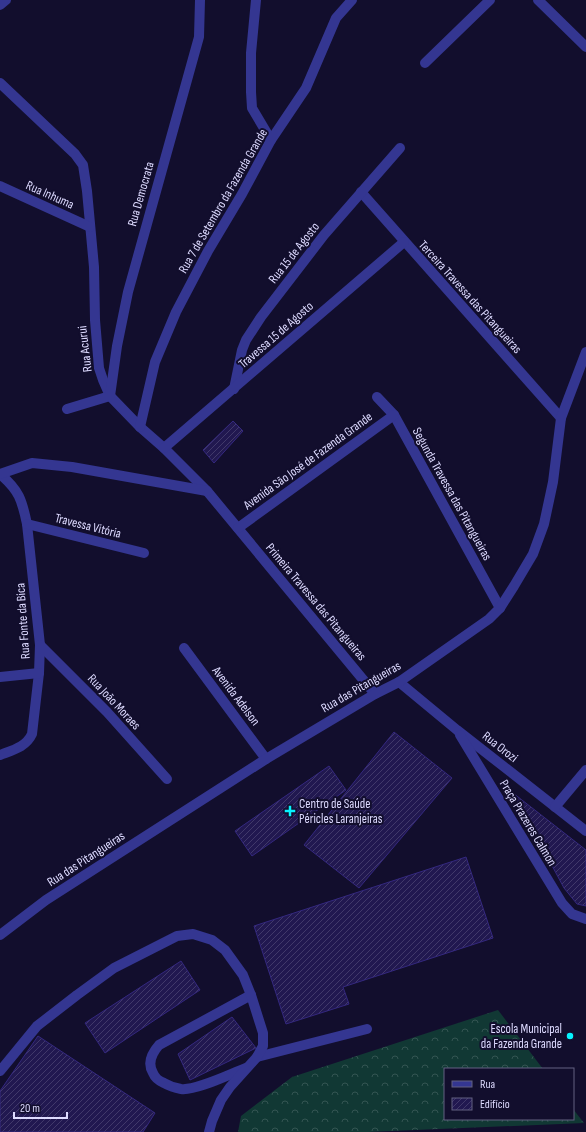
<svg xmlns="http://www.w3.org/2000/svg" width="586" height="1132" viewBox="0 0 586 1132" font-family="'Sofia Sans Condensed',sans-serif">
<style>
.forest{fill:url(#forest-crowns)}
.building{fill:url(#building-hatch);stroke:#34287f}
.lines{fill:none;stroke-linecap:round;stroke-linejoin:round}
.minor{stroke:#343691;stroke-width:10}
.poi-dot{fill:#06f3ff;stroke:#120e2d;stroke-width:1.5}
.labels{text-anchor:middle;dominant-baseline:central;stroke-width:4;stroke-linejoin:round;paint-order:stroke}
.street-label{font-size:13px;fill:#dddaff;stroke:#120e2d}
.poi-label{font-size:13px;fill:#dddaff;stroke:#120e2d;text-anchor:start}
</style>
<defs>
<pattern id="forest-crowns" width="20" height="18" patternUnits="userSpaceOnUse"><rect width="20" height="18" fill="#113834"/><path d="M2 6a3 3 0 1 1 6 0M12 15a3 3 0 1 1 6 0" fill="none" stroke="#335452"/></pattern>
<pattern id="building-hatch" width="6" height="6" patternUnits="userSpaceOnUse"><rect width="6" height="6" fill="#211850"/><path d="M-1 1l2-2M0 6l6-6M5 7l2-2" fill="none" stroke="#41396a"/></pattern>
</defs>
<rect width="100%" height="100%" fill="#120e2d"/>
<!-- forest -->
<polygon class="forest" points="498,1010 543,1069 445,1069 445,1119 573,1119 573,1109 584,1123 368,1132 238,1132 241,1116 292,1077"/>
<!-- building -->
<g class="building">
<polygon points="233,421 243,431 214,463 203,450"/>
<polygon points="394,732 452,778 359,888 304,845"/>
<polygon points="329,766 346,790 252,856 235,831"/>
<polygon points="513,793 586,850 586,906 577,904 564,888"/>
<polygon points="466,857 493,938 343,987 349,1004 286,1024 254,926"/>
<polygon points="181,961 200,990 105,1053 85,1023"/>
<polygon points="232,1017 256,1048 190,1080 178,1054"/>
<polygon points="38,1036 155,1113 143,1132 0,1132 0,1091"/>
</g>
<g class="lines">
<!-- minor -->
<g class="minor">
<polyline points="256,0 251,53 251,92 252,108 271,140"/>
<polyline points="538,0 586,47"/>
<polyline points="0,5 6,0"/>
<polyline points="425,63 490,0"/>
<polyline points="0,83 75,154 83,165 87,191 94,267 95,320 99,368 103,380 110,396 140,427 164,448 207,491 375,694"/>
<polyline points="0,186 90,227"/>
<polyline points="361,192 561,418"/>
<polyline points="234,389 242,350 246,340 261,317 324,235 400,148"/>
<polyline points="377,397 394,415 500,608"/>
<polyline points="67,409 110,396 117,346 128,292 199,37 200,0"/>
<polyline points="140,427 155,362 176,312 208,251 242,194 271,140 306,88 336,18 352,0"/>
<polyline points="164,448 404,242"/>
<path d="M0 474C19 490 22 500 27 524L40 645 39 673 32 734C26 747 13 750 0 755"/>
<polyline points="0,474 32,463 72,467 207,491"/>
<polyline points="27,524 144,553"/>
<polyline points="238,528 394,415"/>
<polyline points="40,645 107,712 167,779"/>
<polyline points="184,648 266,759"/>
<polyline points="0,677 39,673"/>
<polyline points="399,682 457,730 586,831"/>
<polyline points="460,735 562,903 572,914 586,919"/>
<polyline points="555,807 586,770"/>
<polyline points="0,935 46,900 266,759 375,694 399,682 489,619 500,608 514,586 533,554 544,524 553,482 561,418 586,352"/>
<polyline points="257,1057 367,1029"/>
<path d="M246 1068C230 1074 196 1091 181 1089 175 1088 169 1086 164 1083 159 1081 155 1078 153 1073 147 1063 152 1053 159 1045L251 995"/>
<polyline points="0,1071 37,1026 77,995 114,968 177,936 193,934 212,940 225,950 243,975 251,995 263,1033 263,1046 257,1057 230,1087 221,1100 212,1121 209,1132"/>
</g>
</g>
<!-- markers -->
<g class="poi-dot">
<path d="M288 805h4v4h4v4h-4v4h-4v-4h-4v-4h4z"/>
<circle cx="570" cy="1036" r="4"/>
</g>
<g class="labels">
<!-- street labels -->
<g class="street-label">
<text transform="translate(141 194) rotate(-74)">Rua Democrata</text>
<text transform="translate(50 195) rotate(24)">Rua Inhuma</text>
<text transform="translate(223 201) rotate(-60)">Rua 7 de Setembro da Fazenda Grande</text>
<text transform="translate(294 253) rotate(-52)">Rua 15 de Agosto</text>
<text transform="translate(470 297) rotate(48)">Terceira Travessa das Pitangueiras</text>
<text transform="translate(276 335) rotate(-41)">Travessa 15 de Agosto</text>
<text transform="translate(85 349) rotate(-97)">Rua Acurui</text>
<text transform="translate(308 461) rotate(-36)">Avenida São José de Fazenda Grande</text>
<text transform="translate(452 494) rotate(61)">Segunda Travessa das Pitangueiras</text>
<text transform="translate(88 526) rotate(14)">Travessa Vitória</text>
<text transform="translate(316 602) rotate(50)">Primeira Travessa das Pitangueiras</text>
<text transform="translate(23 621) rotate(-94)">Rua Fonte da Bica</text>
<text transform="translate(361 687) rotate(-30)">Rua das Pitangueiras</text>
<text transform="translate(236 696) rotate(53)">Avenida Adelson</text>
<text transform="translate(114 702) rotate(47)">Rua João Moraes</text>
<text transform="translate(500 747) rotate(38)">Rua Orozi</text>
<text transform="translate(528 823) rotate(59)">Praça Prazeres Calmon</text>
<text transform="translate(86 859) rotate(-33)">Rua das Pitangueiras</text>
</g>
<!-- poi labels -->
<g class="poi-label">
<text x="299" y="804">Centro de Saúde<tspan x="299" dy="15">Péricles Laranjeiras</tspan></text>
<text x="562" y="1029" text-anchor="end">Escola Municipal<tspan x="562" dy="15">da Fazenda Grande</tspan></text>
</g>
</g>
<!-- legend -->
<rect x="444" y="1068" width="130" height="52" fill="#120e2d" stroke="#636081"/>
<rect x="452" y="1081" width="20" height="6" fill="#343691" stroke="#636081"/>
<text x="480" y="1088" font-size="12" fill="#dddaff">Rua</text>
<rect x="452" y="1098" width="20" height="12" fill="url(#building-hatch)" stroke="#636081"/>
<text x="480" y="1108" font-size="12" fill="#dddaff">Edifício</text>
<!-- scale -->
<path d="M14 1112v6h53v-6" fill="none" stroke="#dddaff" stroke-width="2"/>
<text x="20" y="1112" font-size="12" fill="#dddaff" stroke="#120e2d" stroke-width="3" paint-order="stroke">20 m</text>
</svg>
